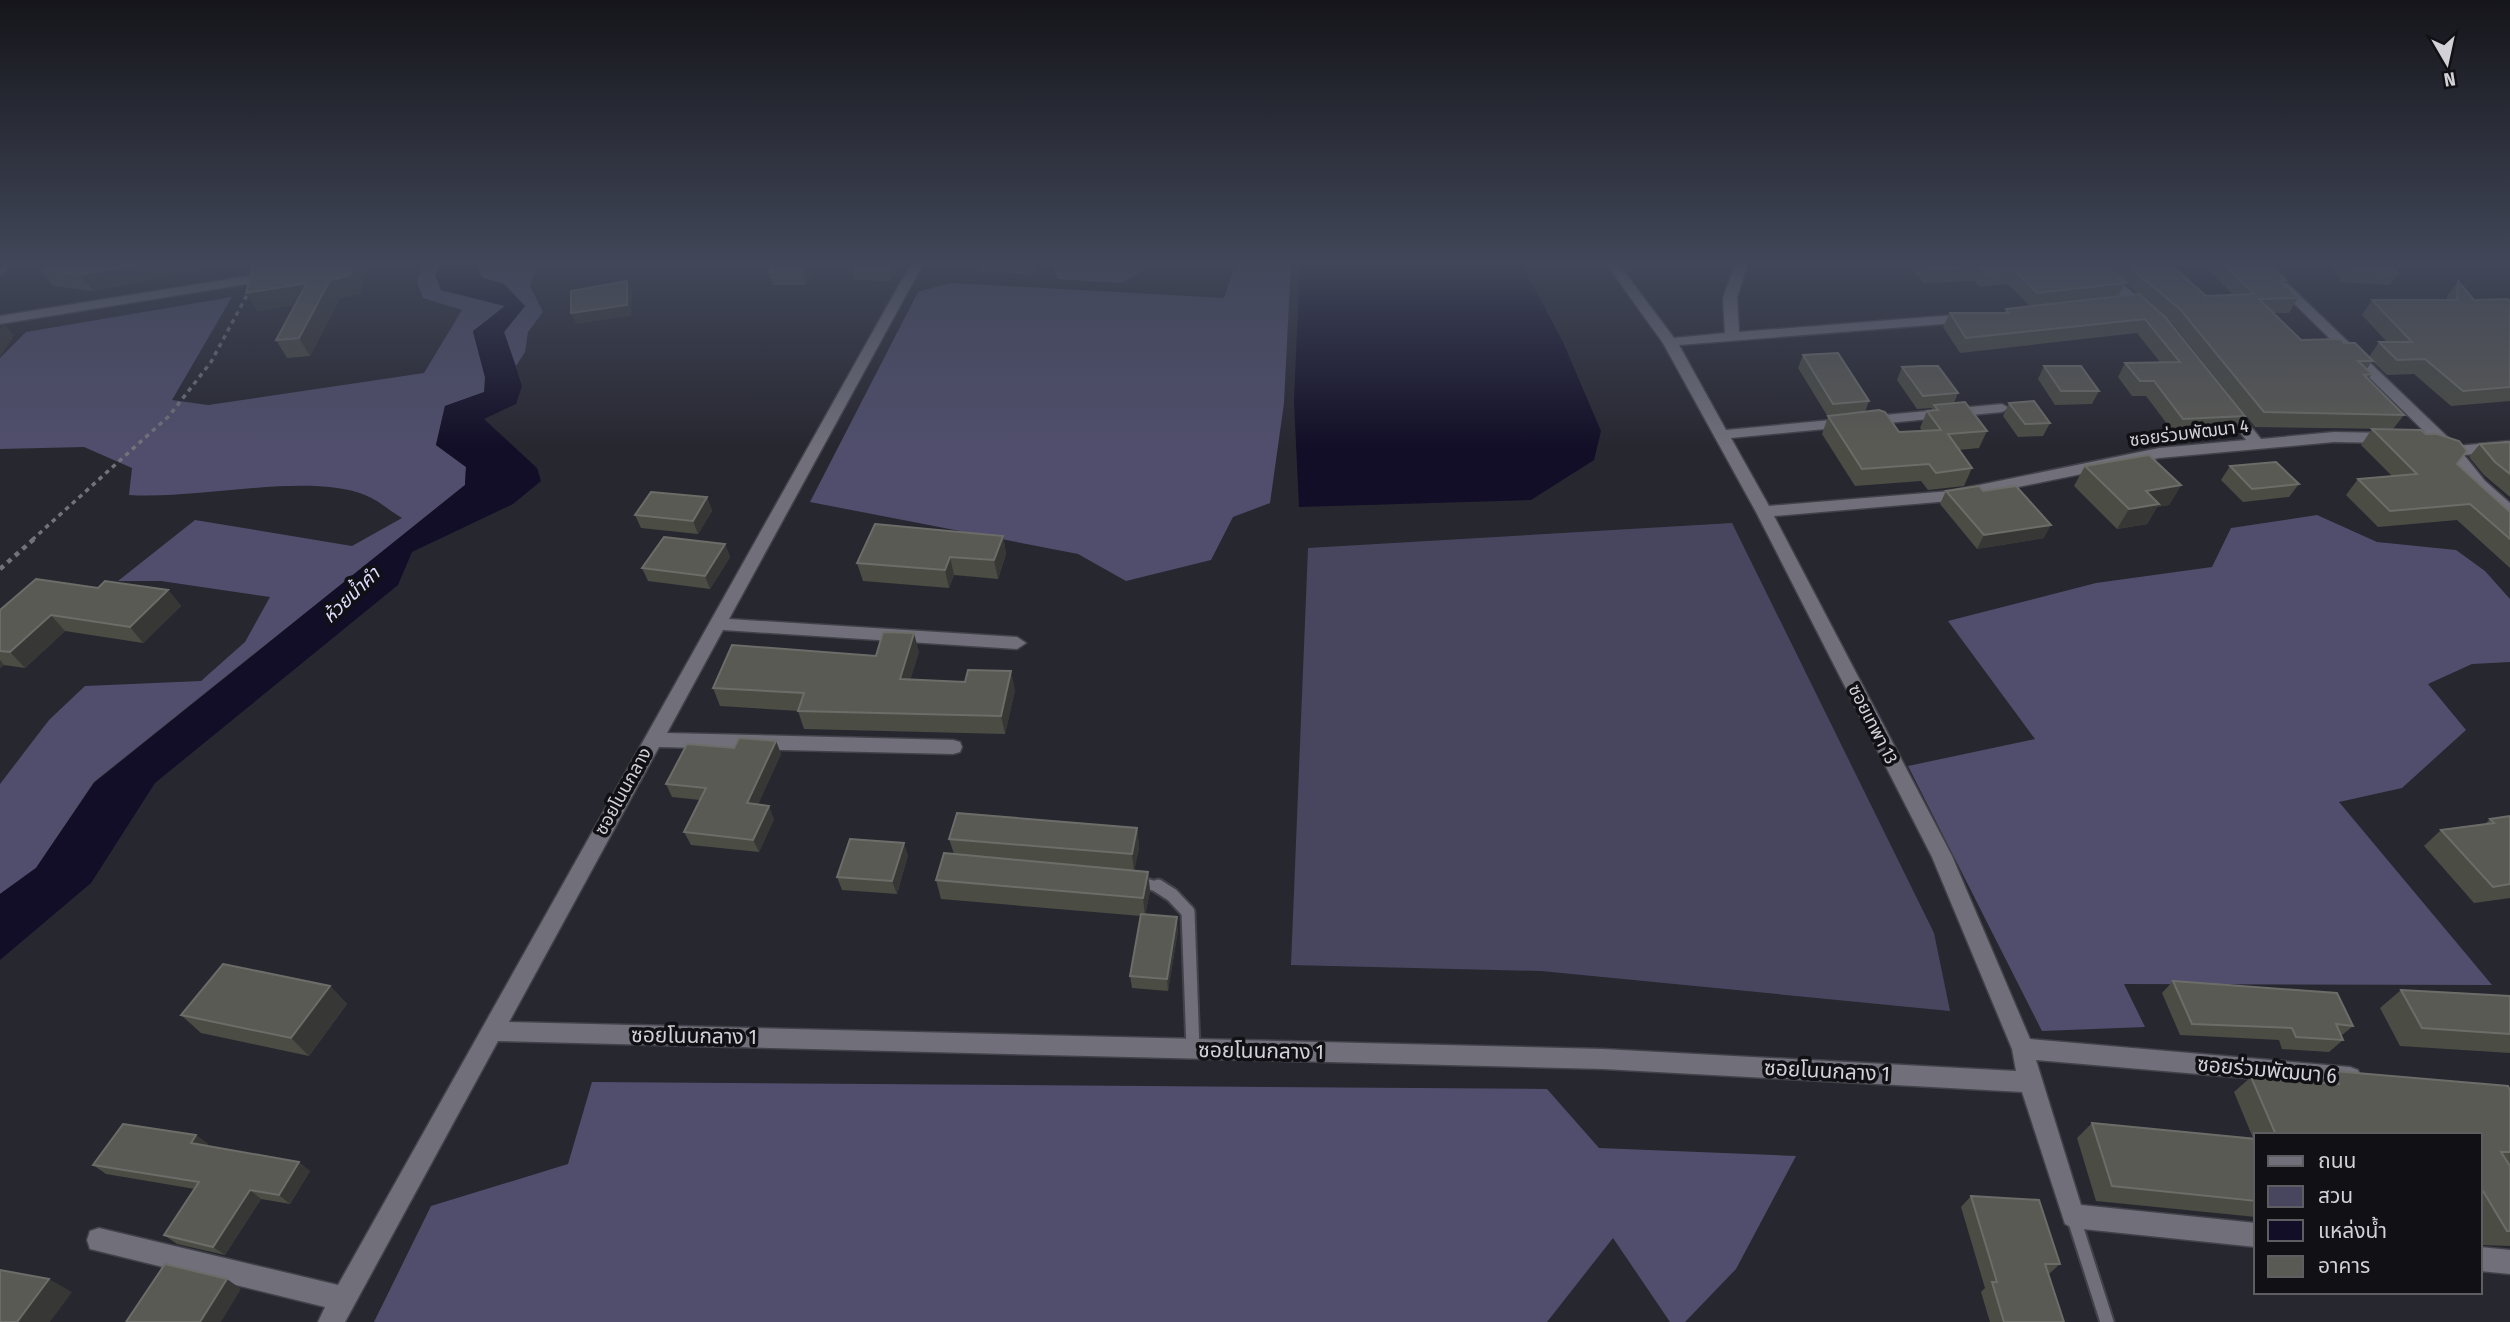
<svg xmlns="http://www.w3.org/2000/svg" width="2510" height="1322" viewBox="0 0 2510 1322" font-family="'Fira Sans Condensed','Noto Sans Thai',sans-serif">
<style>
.green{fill:#48465f}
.forest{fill:#504e6c}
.water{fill:#120e27}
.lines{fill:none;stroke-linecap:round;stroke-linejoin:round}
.service-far1-casing{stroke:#42424a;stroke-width:14}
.service-casing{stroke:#42424a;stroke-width:17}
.minor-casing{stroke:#42424a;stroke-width:3}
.tertiary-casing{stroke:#42424a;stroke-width:3}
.path-far1{stroke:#727279;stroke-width:3.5;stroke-dasharray:4.5 4.5;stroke-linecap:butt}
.path{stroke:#727279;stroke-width:4.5;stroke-dasharray:5 5;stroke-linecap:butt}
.service-far1{stroke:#706f7a;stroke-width:10}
.service{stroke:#706f7a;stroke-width:13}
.minor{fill:#706f7a;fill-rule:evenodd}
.tertiary{fill:#706f7a;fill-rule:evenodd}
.wall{fill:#4b4c44;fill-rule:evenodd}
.shaded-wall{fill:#373735}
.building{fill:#5a5a54;stroke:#6c6d68;stroke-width:2}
.labels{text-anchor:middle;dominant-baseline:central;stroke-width:7;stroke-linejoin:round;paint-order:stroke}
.street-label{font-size:18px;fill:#d2d1d7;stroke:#111014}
.water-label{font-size:19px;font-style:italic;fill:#dedcfe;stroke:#111014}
.near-street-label{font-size:21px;fill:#d2d1d7;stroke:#111014}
</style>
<rect width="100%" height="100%" fill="#272730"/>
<!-- green -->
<polygon class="green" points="1732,523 1934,933 1950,1011 1541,971 1291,965 1308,548"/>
<!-- forest -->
<g class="forest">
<path d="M423 262H443L435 275 442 290 505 306 473 332 485 377V392L445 406 436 445 466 467 465 485 94 782 36 868 0 894V784L49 720 85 686 201 681 245 642 270 597 161 581H118L195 520 352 546 402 518C390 511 378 500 365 495 306 472 198 500 129 495L132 468 84 447 0 449V358L26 332 232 297 172 400 208 405 424 373 462 310 423 298 417 282Z"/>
<polygon points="477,262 538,262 530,286 543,312 528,332 525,352 516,366 504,332 525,306 504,284 481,277"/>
<polygon points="1053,262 1159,262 1121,283 1057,279"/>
<polygon points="1236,262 1291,262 1284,403 1270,503 1233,517 1211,560 1126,581 1078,554 810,502 918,292 950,283 1224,298"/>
<polygon points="2317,515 2377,542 2456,550 2485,571 2510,599 2510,662 2472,664 2428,684 2466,730 2402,788 2339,802 2492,985 2124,984 2145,1027 2042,1031 1908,766 2035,739 1948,621 2096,583 2212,567 2231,528"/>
<polygon points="592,1082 1547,1089 1599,1148 1796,1156 1736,1269 1685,1322 1670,1322 1613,1238 1547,1322 374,1322 431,1206 568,1164"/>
</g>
<!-- water -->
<g class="water">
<polygon points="443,262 477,262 481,277 504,284 525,306 504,332 522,386 516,404 484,419 537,468 541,481 513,504 412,552 398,585 155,783 91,883 0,960 0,894 36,868 94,783 465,485 466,467 436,445 445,406 484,392 485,377 473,331 505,306 441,290 435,275"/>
<polygon points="1300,262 1520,262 1562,340 1601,431 1594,460 1531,500 1299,507 1294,401"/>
</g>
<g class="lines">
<defs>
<polyline id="service-far1" points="1137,881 1162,888"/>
<g id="service">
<polyline points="1158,886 1172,895 1188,912 1193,1049"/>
<polyline points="2073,1216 2107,1322"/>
</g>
<g id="minor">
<polygon points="3,262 16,262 0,275"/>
<polygon points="912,262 924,262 729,619 1017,637 1026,643 1017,649 723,630 667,733 953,740 960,742 962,747 960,752 953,754 659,747 509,1022 1603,1049 2016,1071 2012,1049 1932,857 1756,512 1663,343 1605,262 1617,262 1674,338 1725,333 1723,298 1736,262 1748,262 1737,298 1739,332 1968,314 1975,318 1968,322 1679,345 1726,430 2002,404 2009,408 2002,412 1731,438 1769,506 1950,491 2159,448 2246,440 2219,405 2226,401 2231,402 2261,439 2334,432 2389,433 2396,438 2389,443 2334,442 2159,458 1950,501 1774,516 1952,856 2030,1039 2350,1067 2358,1070 2361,1077 2358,1084 2350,1087 2036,1060 2081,1205 2256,1223 2256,1247 2073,1228 2065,1224 2022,1092 1603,1069 498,1041 345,1322 318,1322 325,1307 90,1249 87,1240 90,1231 99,1228 338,1285"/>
<polygon points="2083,262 2096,262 2150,307 2150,313 2140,313"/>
<polygon points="2252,262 2265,262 2457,446 2510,441 2510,451 2464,455 2485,481 2510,503 2510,516 2504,515 2475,489 2448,454 2438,450 2437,444"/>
<polygon points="2480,1247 2510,1250 2510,1274 2480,1271"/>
</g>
<polygon id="tertiary" points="273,272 278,273 278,279 0,324 0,316"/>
</defs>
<!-- service-far1 casing -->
<use href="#service-far1" class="service-far1-casing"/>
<!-- service casing -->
<use href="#service" class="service-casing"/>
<!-- minor casing -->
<use href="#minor" class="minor-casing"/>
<!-- tertiary casing -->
<use href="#tertiary" class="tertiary-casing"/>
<!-- path-far1 -->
<polyline class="path-far1" points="32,540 169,416 211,362 247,295"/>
<!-- path -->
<polyline class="path" points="0,569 34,539"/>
<!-- service-far1 -->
<use href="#service-far1" class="service-far1"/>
<!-- service -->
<use href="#service" class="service"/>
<!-- minor -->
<use href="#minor" class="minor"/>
<!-- tertiary -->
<use href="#tertiary" class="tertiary"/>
</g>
<!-- wall -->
<g class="wall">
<polygon points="54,262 219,262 220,267 93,291 53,286 41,270"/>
<polygon points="263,262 358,262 364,272 360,294 340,298 310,356 287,358 276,340 295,305 257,311 264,263"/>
<polygon points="855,262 899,262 891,281 854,280 852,270"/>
<polygon points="977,262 1040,262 1034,275 979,271"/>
<path d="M1907 262H2267L2286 280 2284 284 2298 298 2289 313H2273L2301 340 2344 343 2369 357 2379 342H2387L2362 315 2372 300H2447V296L2458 281 2474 300 2510 301V401L2451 406 2414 374 2387 375 2372 361 2367 369 2372 374 2368 379 2404 415 2393 429 2255 427 2172 323 2166 319 2245 416 2235 431 2174 433 2146 396H2132L2118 377 2125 363 2160 362 2137 333 1960 353 1943 327 1950 313H2004L2006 309 2030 306 2008 284 1980 287 1974 281 1923 283ZM2201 262 2233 295 2206 296 2173 265ZM2125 283 2138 294 2118 296Z"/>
<polygon points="2328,262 2389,262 2398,273 2390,285 2342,282"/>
<polygon points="815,266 806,285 773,285 769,272"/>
<polygon points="1803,355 1869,401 1865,412 1899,432 1922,431 1920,428 1927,411 1931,411 1932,408 1917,409 1897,380 1902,367 1958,393 1954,403 1987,431 1979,448 1959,450 1972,468 1964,486 1928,490 1921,481 1855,486 1822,434 1828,417 1798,368"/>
<polygon points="2044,366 2099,391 2092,404 2055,405 2038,379"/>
<polygon points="2009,403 2050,423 2043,436 2018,437 2003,416"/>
<polygon points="2372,429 2457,464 2510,512 2510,568 2457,520 2378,527 2346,495 2358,479 2392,476 2361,445"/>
<polygon points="2510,442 2510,497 2484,475 2469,457 2480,444"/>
<polygon points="2085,466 2181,485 2169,505 2157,507 2147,524 2117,529 2074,486"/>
<polygon points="2230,466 2299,484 2289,497 2243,502 2221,480"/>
<polygon points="1946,491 1983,491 2044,538 1977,549 1940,504"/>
<polygon points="707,497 712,511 698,534 641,528 635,515"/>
<polygon points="1003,536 1006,554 998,579 954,575 949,588 863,581 857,563"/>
<polygon points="725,544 730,557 710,589 648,581 642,568"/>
<polygon points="98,588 168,590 181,606 143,643 65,631 25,668 4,665 0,668 0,610"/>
<polygon points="919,652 910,680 1015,690 1005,734 804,729 798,711 720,706 713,688 876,656"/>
<polygon points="776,741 781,754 758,804 774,819 759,852 691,845 684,832 700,800 672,797 666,784 734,748"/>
<polygon points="2510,816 2510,898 2474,903 2424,846 2441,830 2485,824 2490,819"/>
<polygon points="1137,828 1139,848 1134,871 1148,872 1150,891 1145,915 1178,930 1168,991 1132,988 1130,976 1141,916 941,899 936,880 954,854 949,839"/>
<polygon points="908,855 897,894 842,890 837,877"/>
<polygon points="2173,981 2353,1026 2341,1036 2343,1040 2329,1052 2282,1049 2279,1040 2180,1035 2162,993"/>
<polygon points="330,986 347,1004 309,1056 201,1033 181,1015"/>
<polygon points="2401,990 2510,996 2510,1053 2400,1046 2380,1008"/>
<polygon points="2333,1071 2510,1090 2510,1246 2483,1245 2480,1239 2480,1135 2256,1135 2256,1217 2096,1201 2077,1138 2092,1123 2253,1138 2234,1092 2251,1077 2319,1083"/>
<polygon points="196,1135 208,1144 207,1146 310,1171 290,1204 261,1199 225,1255 177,1244 164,1235 195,1189 106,1174 93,1165"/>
<polygon points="1971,1196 2060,1264 2049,1274 2064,1322 1990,1322 1981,1292 1985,1288 1961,1207"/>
</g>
<!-- shaded-wall -->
<g class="shaded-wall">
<polygon points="152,262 219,262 220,267 93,291 81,274"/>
<polygon points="353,262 358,262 364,272 360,294 340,298 310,356 299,338 330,280"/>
<polygon points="807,262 814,262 815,266 806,285 803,272"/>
<polygon points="892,262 899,262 891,281 889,270"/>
<polygon points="1033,262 1040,262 1034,275"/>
<polygon points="627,281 632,292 631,316 576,324 571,313"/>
<polygon points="307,283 317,301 257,311 246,293"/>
<polygon points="4,323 14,336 0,357 0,329"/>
<polygon points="2181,485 2169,505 2157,507 2147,524 2117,529 2129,509 2146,491"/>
<polygon points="707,497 712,511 698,534 693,521"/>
<polygon points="2051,525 2044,538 1977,549 1984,535"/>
<polygon points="1003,536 1006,554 998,579 994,560"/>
<polygon points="725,544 730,557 710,589 705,576"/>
<polygon points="950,557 954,575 949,588 945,570"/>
<polygon points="168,590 181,606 143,643 130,627"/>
<polygon points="51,615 65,631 25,668 10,652"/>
<polygon points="914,633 919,652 905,697 900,679"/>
<polygon points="0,660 4,665 0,668"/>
<polygon points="1011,671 1015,690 1005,734 1001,716"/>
<polygon points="776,741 781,754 753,816 747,803"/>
<polygon points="769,806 774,819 759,852 753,840"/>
<polygon points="1137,828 1139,848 1134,873 1132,854"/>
<polygon points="904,843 908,855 897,894 892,881"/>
<polygon points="1148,872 1150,891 1145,917 1143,898"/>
<polygon points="1177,917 1178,930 1168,991 1167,979"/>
<polygon points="330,986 347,1004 309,1056 291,1038"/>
<polygon points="196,1135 208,1144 202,1153 191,1143"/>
<polygon points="299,1162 310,1171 290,1204 279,1195"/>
<polygon points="250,1190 261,1199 225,1255 213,1247"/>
<polygon points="49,1279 72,1292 50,1322 17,1322"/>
<polygon points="227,1279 241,1289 221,1322 200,1322"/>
</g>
<!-- building -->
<g class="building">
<polygon points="54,262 152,262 81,274 41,270"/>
<polygon points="274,262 353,262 350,276 330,280 299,338 276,340 307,283 246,293 253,265"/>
<polygon points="774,262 807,262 803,272 769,272"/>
<polygon points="855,262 892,262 889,270 852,270"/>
<polygon points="1923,262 2102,262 2125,283 2037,293 2015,270 1986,273 1980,267 1928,269"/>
<polygon points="2123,262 2168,262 2206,296 2254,294 2222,262 2267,262 2286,280 2280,281 2298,298 2259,299 2301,340 2340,339 2344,343 2355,343 2373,361 2358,361 2372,374 2364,375 2404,415 2264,412 2180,309"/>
<polygon points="2344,262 2389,262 2398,273 2350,270"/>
<polygon points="627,281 627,305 571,313 571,291"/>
<polygon points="2458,281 2474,300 2507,299 2510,301 2510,387 2463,391 2425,359 2397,360 2379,342 2412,342 2372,300 2457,300"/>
<polygon points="2139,294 2166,318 2245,416 2183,419 2154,381 2140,381 2125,363 2180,362 2145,319 1966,338 1950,313 2009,313 2006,309"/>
<polygon points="1838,353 1869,401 1833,404 1803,355"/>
<polygon points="1922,366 1938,366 1958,393 1923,396 1902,367"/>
<polygon points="2044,366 2081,366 2099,391 2061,391"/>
<polygon points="2034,401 2050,423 2025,424 2009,403"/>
<polygon points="1965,402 1987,431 1948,434 1972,468 1936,473 1929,464 1862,469 1828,416 1879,410 1885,412 1899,432 1941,430 1927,411 1938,410 1934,405"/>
<polygon points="2372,429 2421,430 2426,434 2437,434 2459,441 2467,451 2457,464 2510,512 2510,539 2470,504 2390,511 2358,479 2417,474"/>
<polygon points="2510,442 2510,474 2495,462 2480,444"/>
<polygon points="2149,455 2181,485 2146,491 2159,504 2129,509 2085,466"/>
<polygon points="2276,462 2299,484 2252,489 2230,466"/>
<polygon points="1979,486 1983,491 2016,486 2051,525 1984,535 1946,491"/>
<polygon points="651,492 707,497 693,521 635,515"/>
<polygon points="875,524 1003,536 994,560 950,557 945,570 857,563"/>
<polygon points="664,537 725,544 705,576 642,568"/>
<polygon points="36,579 98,588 105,581 168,590 130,627 51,615 10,652 0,651 0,610"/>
<polygon points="883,632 914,633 900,679 965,682 968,670 1011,671 1001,716 798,711 804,693 713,688 732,645 876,656"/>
<polygon points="739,738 776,741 747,803 769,806 753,840 684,832 706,788 666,784 687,744 734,748"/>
<polygon points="957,813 1137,828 1132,854 949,839"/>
<polygon points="2510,816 2510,884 2493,887 2441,830 2494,823 2490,819"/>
<polygon points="850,839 904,843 892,881 837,877"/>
<polygon points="944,853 1148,872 1143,898 936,880"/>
<polygon points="1141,914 1177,917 1167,979 1130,976"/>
<polygon points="223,964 330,986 291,1038 181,1015"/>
<polygon points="2173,981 2337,993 2353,1026 2336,1024 2343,1040 2296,1037 2292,1028 2192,1024"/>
<polygon points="2401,990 2510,996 2510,1034 2422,1028"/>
<polygon points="2333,1071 2508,1086 2510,1090 2510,1152 2501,1152 2510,1166 2510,1231 2507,1231 2480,1186 2480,1135 2276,1135 2251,1077 2339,1084"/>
<polygon points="2092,1123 2256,1139 2256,1201 2112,1186"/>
<polygon points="123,1124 196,1135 191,1143 299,1162 279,1195 250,1190 213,1247 164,1235 199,1182 93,1165"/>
<polygon points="1971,1196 2039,1200 2060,1264 2045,1264 2064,1322 2004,1322 1992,1282 1997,1282"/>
<polygon points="165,1264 227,1279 200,1322 126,1322"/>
<polygon points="0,1270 49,1279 17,1322 0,1322"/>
</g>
<!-- sky -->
<linearGradient id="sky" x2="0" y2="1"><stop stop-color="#15151a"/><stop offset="0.59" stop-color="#414759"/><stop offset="1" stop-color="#414759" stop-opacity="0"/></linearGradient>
<rect width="2510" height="447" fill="url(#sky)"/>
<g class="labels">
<!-- street labels -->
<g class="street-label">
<text transform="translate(2189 433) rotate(-7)">ซอยร่วมพัฒนา 4</text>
<text transform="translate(1873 724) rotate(63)">ซอยเทพา 13</text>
<text transform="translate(623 791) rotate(-61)">ซอยโนนกลาง</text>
</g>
<!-- water labels -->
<g class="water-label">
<text transform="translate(351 595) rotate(-44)">ห้วยน้ำคำ</text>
</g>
<!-- near-street labels -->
<g class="near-street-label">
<text transform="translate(694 1036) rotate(1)">ซอยโนนกลาง 1</text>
<text transform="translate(1261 1051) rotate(1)">ซอยโนนกลาง 1</text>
<text transform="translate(2267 1070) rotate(5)">ซอยร่วมพัฒนา 6</text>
<text transform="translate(1827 1071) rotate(3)">ซอยโนนกลาง 1</text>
</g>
</g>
<!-- legend -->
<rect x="2254" y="1133" width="228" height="161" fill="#111014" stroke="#5e5d62" stroke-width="2"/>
<rect x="2268" y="1156" width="35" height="10" fill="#706f7a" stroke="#5e5d62" stroke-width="2"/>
<text x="2318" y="1168" font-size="21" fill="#d2d1d7">ถนน</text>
<rect x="2268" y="1186" width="35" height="21" fill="#48465f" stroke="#5e5d62" stroke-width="2"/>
<text x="2318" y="1203" font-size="21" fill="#d2d1d7">สวน</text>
<rect x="2268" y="1220" width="35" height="21" fill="#120e27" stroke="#5e5d62" stroke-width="2"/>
<text x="2318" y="1238" font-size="21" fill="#d2d1d7">แหล่งน้ำ</text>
<rect x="2268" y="1256" width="35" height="21" fill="#5a5a54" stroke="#5e5d62" stroke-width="2"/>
<text x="2318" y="1273" font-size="21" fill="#d2d1d7">อาคาร</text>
<!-- north arrow -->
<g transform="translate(2447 63) rotate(171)" stroke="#111014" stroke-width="5" paint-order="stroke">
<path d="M0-5L12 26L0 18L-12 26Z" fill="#d2d1d7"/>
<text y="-10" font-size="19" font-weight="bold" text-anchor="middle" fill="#d2d1d7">N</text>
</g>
</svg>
